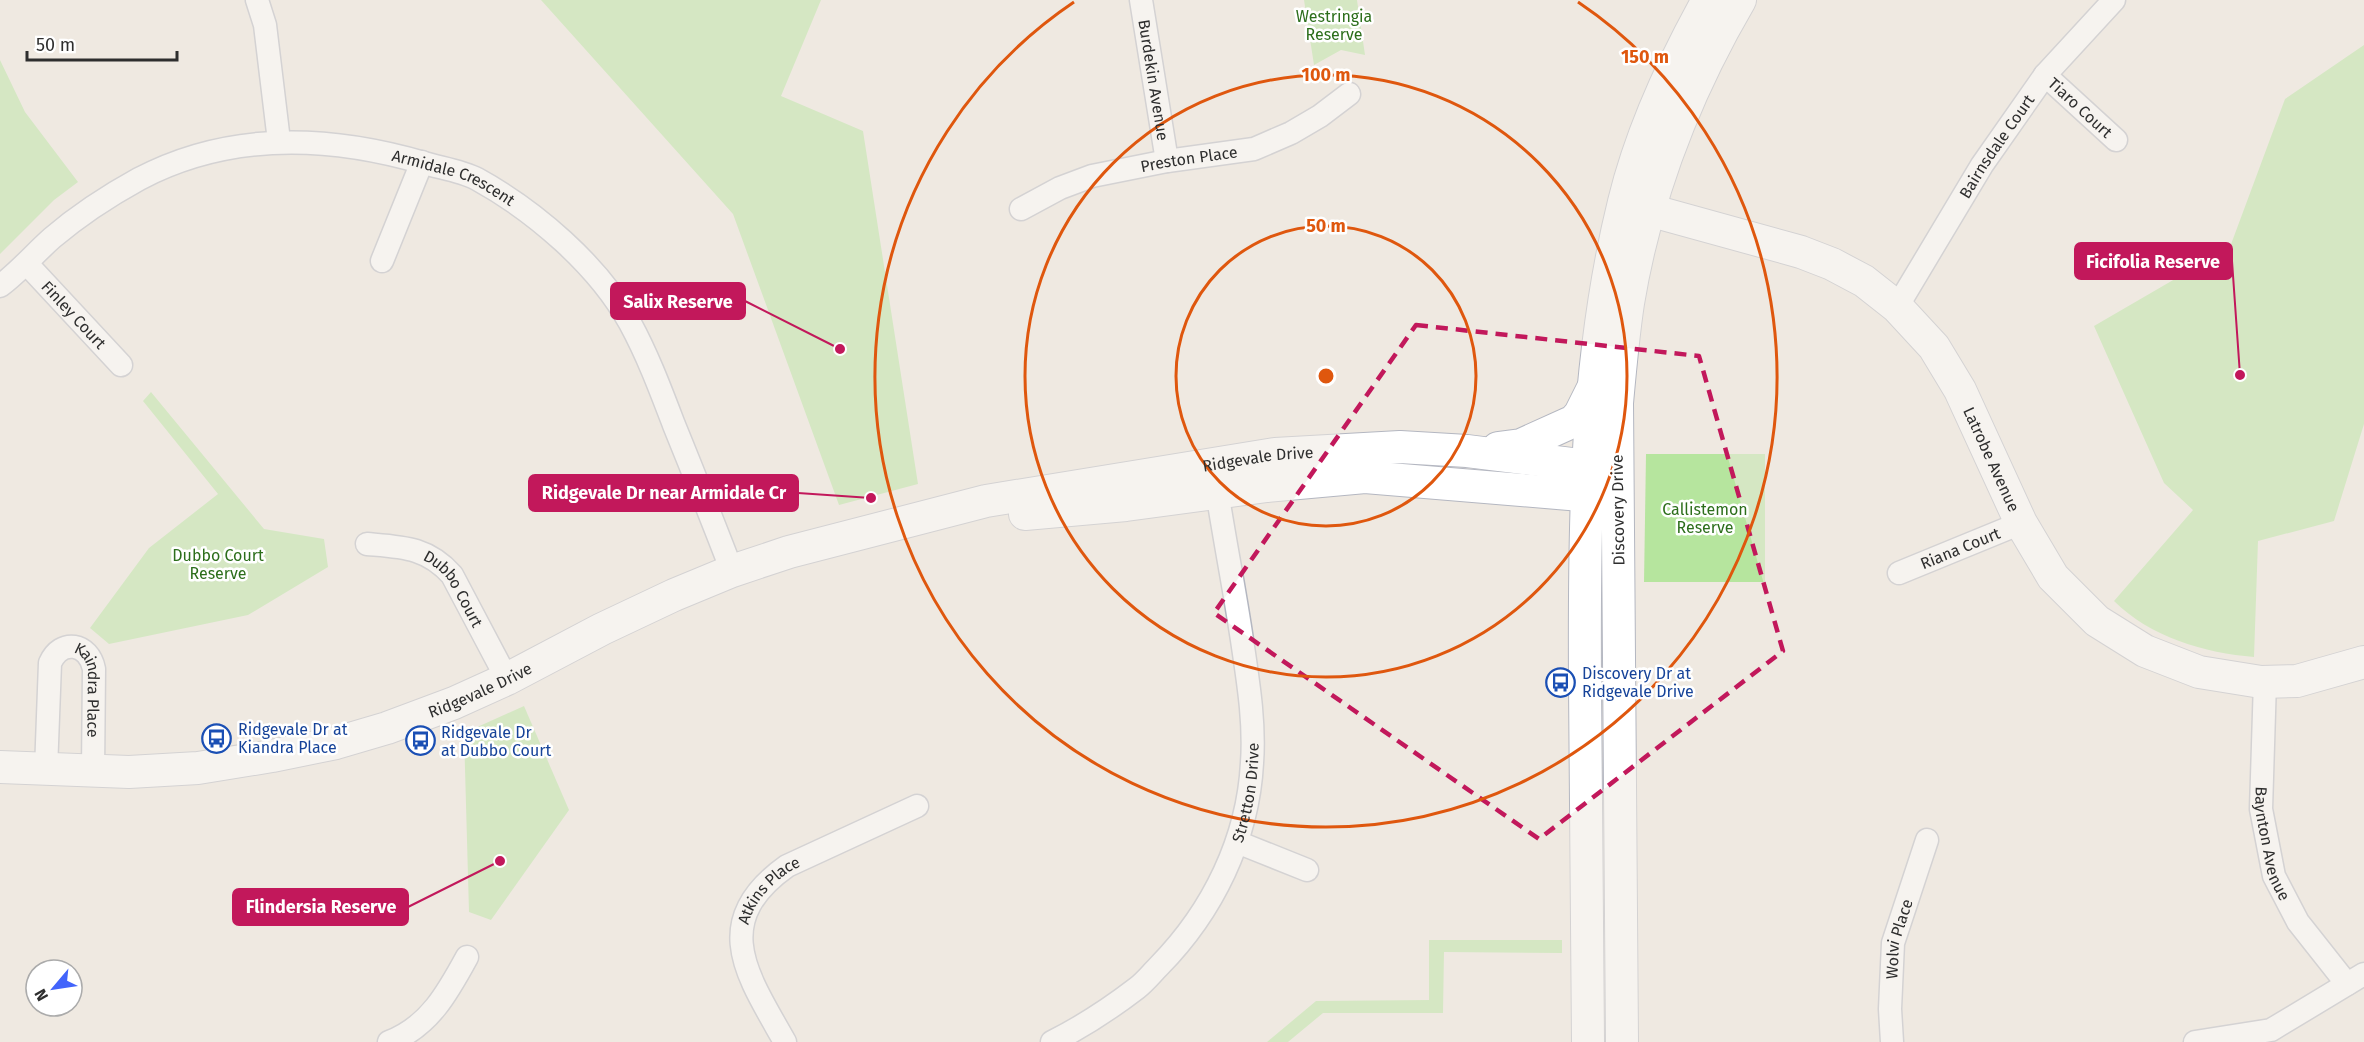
<svg xmlns="http://www.w3.org/2000/svg" width="2364" height="1042" viewBox="0 0 2364 1042" font-family="'Fira Sans',sans-serif">
<style>
.green{fill:#b6e59e}
.lines{fill:none;stroke-linecap:round;stroke-linejoin:round}
.street-casing{stroke:#b4b7c1;stroke-width:25}
.secondary-casing{stroke:#b4b7c1;stroke-width:34}
.street{stroke:#fff;stroke-width:22}
.secondary{stroke:#fff;stroke-width:32}
.marked{fill:none;stroke:#c2185b;stroke-width:4.5;stroke-dasharray:12 8;stroke-linejoin:round}
.ring{fill:none;stroke:#df570e;stroke-width:3}
.labels{text-anchor:middle;dominant-baseline:central;stroke-width:5;stroke-linejoin:round;paint-order:stroke}
.park-label{font-size:16px;fill:#2c6e1b;stroke:#fff}
.street-label{font-size:16px;fill:#2e2e2e;stroke:#fff}
.transit-label{font-size:16px;fill:#164399;stroke:#fff;text-anchor:start}
.centre{fill:#df570e;stroke:#fff;stroke-width:3}
.ring-label{font-size:18px;text-anchor:middle;font-weight:bold;fill:#df570e;stroke:#fff;stroke-width:5;stroke-linejoin:round;paint-order:stroke}
.leader{fill:none;stroke:#c2185b;stroke-width:2}
.callout-dot{fill:#c2185b;stroke:#fff;stroke-width:2}
.callout{fill:#c2185b;stroke:#c2185b;stroke-width:2}
.callout-label{font-size:18px;text-anchor:middle;font-weight:bold;fill:#fff}
</style>
<rect width="100%" height="100%" fill="#efe9e1"/>
<!-- green -->
<g class="green">
<polygon points="541,0 821,0 781,96 863,131 918,484 839,505 733,214"/>
<polygon points="1304,0 1357,0 1365,55 1341,50 1314,65"/>
<path d="M2364 45V424L2334 521 2258 541 2254 657C2205 653 2150 637 2114 601L2193 510 2164 483 2094 326 2230 247 2285 99Z"/>
<polygon points="0,60 25,112 78,182 54,200 0,254"/>
<polygon points="151,392 264,529 324,539 328,567 248,615 109,644 90,628 149,548 218,494 143,401"/>
<polygon points="1646,454 1765,454 1765,582 1644,582"/>
<polygon points="524,706 569,810 491,920 469,912 464,733"/>
<polygon points="1429,940 1562,940 1562,953 1444,952 1443,1013 1323,1013 1288,1042 1267,1042 1316,1001 1429,1000"/>
</g>
<g class="lines">
<defs>
<g id="street">
<polyline points="257,0 265,25 279,141"/>
<path id="s1" d="M1141 0 1167 161"/>
<path id="s2" d="M2045 75 2116 140"/>
<path id="s3" d="M1021 209 1060 188 1092 176 1167 161 1254 149 1291 133 1320 116 1349 94"/>
<polyline points="382,261 422,162"/>
<path id="s4" d="M27 264 121 365"/>
<path id="s5" d="M0 286C19 272 34 254 52 238 79 215 108 196 139 179 230 131 328 135 424 163 441 168 462 171 477 179 535 211 598 265 630 323 648 356 661 391 674 425 694 474 713 522 732 571"/>
<path id="s6" d="M1897 307 1982 165 2045 75 2114 0"/>
<path id="s7" d="M367 544C402 547 427 547 452 575L507 679"/>
<path id="s8" d="M1899 573 2021 523"/>
<path id="s9" d="M2265 681 2261 809 2274 876 2298 922 2347 984"/>
<path id="s10" d="M46 770 50 663C61 638 89 643 94 669L93 772"/>
<polyline points="1237,842 1307,870"/>
<path d="M389 1042C429 1027 448 992 467 957"/>
<path id="s11" d="M785 1042C748 976 708 922 787 866L917 806"/>
<path id="s12" d="M1052 1042C1082 1027 1111 1008 1137 988 1145 982 1152 973 1159 966 1213 911 1248 839 1252 763 1255 722 1248 681 1242 640 1234 586 1223 532 1215 478"/>
<path id="s13" d="M1892 1042 1890 1009 1893 943 1927 840"/>
<polyline points="2195,1042 2271,1030 2364,974"/>
</g>
<g id="secondary">
<path id="s14" d="M1629 201 1649 210 1801 252 1832 264 1864 281 1897 307 1934 347 1960 390 2021 523 2053 577 2097 621 2145 651 2199 672 2261 682 2297 681 2364 662"/>
<polyline points="1498,448 1521,445 1574,421 1580,414 1592,390"/>
<polyline points="1025,514 1126,505 1267,486 1365,477 1605,497"/>
<path id="s15" d="M0 767 129 772 198 768 272 756 336 743 387 728 454 703 507 679 602 629 674 595 732 571 789 552 986 501 1275 454 1400 447 1467 451 1588 466H1617"/>
<path d="M1588 1042C1587 923 1586 804 1585 684 1584 522 1585 360 1624 202 1641 132 1673 63 1708 0"/>
<path d="M1622 1042 1617 403C1620 370 1623 336 1628 303 1646 195 1685 94 1740 0"/>
</g>
</defs>
<!-- street casing -->
<use href="#street" class="street-casing"/>
<!-- secondary casing -->
<use href="#secondary" class="secondary-casing"/>
<!-- street -->
<use href="#street" class="street"/>
<!-- secondary -->
<use href="#secondary" class="secondary"/>
</g>
<!-- marked area -->
<path d="M0 0H2364V1042H0ZM1416 325 1699 356 1783 651 1539 839 1214 613Z" fill="#efe9e1" fill-opacity=".55" fill-rule="evenodd"/>
<path class="marked" d="M1416 325 1699 356 1783 651 1539 839 1214 613Z"/>
<!-- distance rings -->
<g class="ring">
<circle cx="1326" cy="376" r="150"/>
<circle cx="1326" cy="376" r="301"/>
<path d="M1578 2A451 451 0 1 1 1074 2"/>
</g>
<!-- icons -->
<defs>
<symbol id="bus-ring" viewBox="-11 -11 22 22"><circle r="9.5" fill="#fff" stroke="#1a4fb4" stroke-width="1.5"/><path d="M-5-6H5V4H4V6H2V4H-2V6H-4V4H-5ZM-3.5-4V0h7V-4ZM-3.5 1.2v1.5H-2V1.2ZM2 1.2v1.5H3.5V1.2Z" fill="#1a4fb4"/></symbol>
</defs>
<g fill-rule="evenodd">
<use href="#bus-ring" x="1544" y="666" width="33" height="33"/>
<use href="#bus-ring" x="200" y="722" width="33" height="33"/>
<use href="#bus-ring" x="404" y="724" width="33" height="33"/>
</g>
<g class="labels">
<!-- park labels -->
<g class="park-label">
<text x="1334" y="16">Westringia<tspan x="1334" dy="18">Reserve</tspan></text>
<text x="1705" y="509">Callistemon<tspan x="1705" dy="18">Reserve</tspan></text>
<text x="218" y="555">Dubbo Court<tspan x="218" dy="18">Reserve</tspan></text>
</g>
<!-- street labels -->
<g class="street-label">
<text stroke="none"><textPath href="#s1" startOffset="81">Burdekin Avenue</textPath></text>
<text stroke="none"><textPath href="#s2" startOffset="48">Tiaro Court</textPath></text>
<text stroke="none"><textPath href="#s6" startOffset="189">Bairnsdale Court</textPath></text>
<text stroke="none"><textPath href="#s3" startOffset="177">Preston Place</textPath></text>
<text stroke="none"><textPath href="#s5" startOffset="502">Armidale Crescent</textPath></text>
<text stroke="none"><textPath href="#s4" startOffset="69">Finley Court</textPath></text>
<text stroke="none"><textPath href="#s15" startOffset="1310">Ridgevale Drive</textPath></text>
<text stroke="none"><textPath href="#s14" startOffset="472">Latrobe Avenue</textPath></text>
<text transform="translate(1618 510) rotate(-91)">Discovery Drive</text>
<text stroke="none"><textPath href="#s8" startOffset="66">Riana Court</textPath></text>
<text stroke="none"><textPath href="#s7" startOffset="105">Dubbo Court</textPath></text>
<text stroke="none"><textPath href="#s15" startOffset="492">Ridgevale Drive</textPath></text>
<text stroke="none"><textPath href="#s10" startOffset="189">Kaindra Place</textPath></text>
<text stroke="none"><textPath href="#s12" startOffset="330">Stretton Drive</textPath></text>
<text stroke="none"><textPath href="#s9" startOffset="164">Baynton Avenue</textPath></text>
<text stroke="none"><textPath href="#s11" startOffset="172">Atkins Place</textPath></text>
<text stroke="none"><textPath href="#s13" startOffset="104">Wolvi Place</textPath></text>
</g>
<!-- transit labels -->
<g class="transit-label">
<text x="1582" y="673">Discovery Dr at<tspan x="1582" dy="18">Ridgevale Drive</tspan></text>
<text x="238" y="729">Ridgevale Dr at<tspan x="238" dy="18">Kiandra Place</tspan></text>
<text x="441" y="732">Ridgevale Dr<tspan x="441" dy="18">at Dubbo Court</tspan></text>
</g>
</g>
<circle cx="1326" cy="376" r="9" class="centre"/>
<g class="ring-label">
<text x="1645" y="63">150 m</text>
<text x="1326" y="81">100 m</text>
<text x="1326" y="232">50 m</text>
</g>
<!-- callouts -->
<path class="leader" d="M2240 375L2232 261M840 349L745 301M871 498L798 493M500 861L408 907"/>
<g class="callout-dot">
<circle cx="2240" cy="375" r="6"/>
<circle cx="840" cy="349" r="6"/>
<circle cx="871" cy="498" r="6"/>
<circle cx="500" cy="861" r="6"/>
</g>
<g class="callout">
<rect x="2075" y="243" width="157" height="36" rx="6"/>
<rect x="611" y="283" width="134" height="36" rx="6"/>
<rect x="529" y="475" width="269" height="36" rx="6"/>
<rect x="233" y="889" width="175" height="36" rx="6"/>
</g>
<g class="callout-label">
<text x="2153" y="268">Ficifolia Reserve</text>
<text x="678" y="308">Salix Reserve</text>
<text x="664" y="499">Ridgevale Dr near Armidale Cr</text>
<text x="321" y="913">Flindersia Reserve</text>
</g>
<!-- north arrow -->
<g transform="translate(54 988) rotate(241)"><circle r="28" fill="#ffffff" stroke="#ababab" stroke-width="1.5"/>
<path d="M0-4.5L10 22L0 15L-10 22Z" fill="#4264fb"/>
<text y="-9" font-size="16" font-weight="bold" text-anchor="middle" fill="#2e2e2e">N</text>
</g>
<!-- scale -->
<path d="M27 51v9h150v-9" fill="none" stroke="#2e2e2e" stroke-width="3"/>
<text x="36" y="51" font-size="18" fill="#2e2e2e" stroke="#ffffff" stroke-width="4.5" paint-order="stroke">50 m</text>
</svg>
